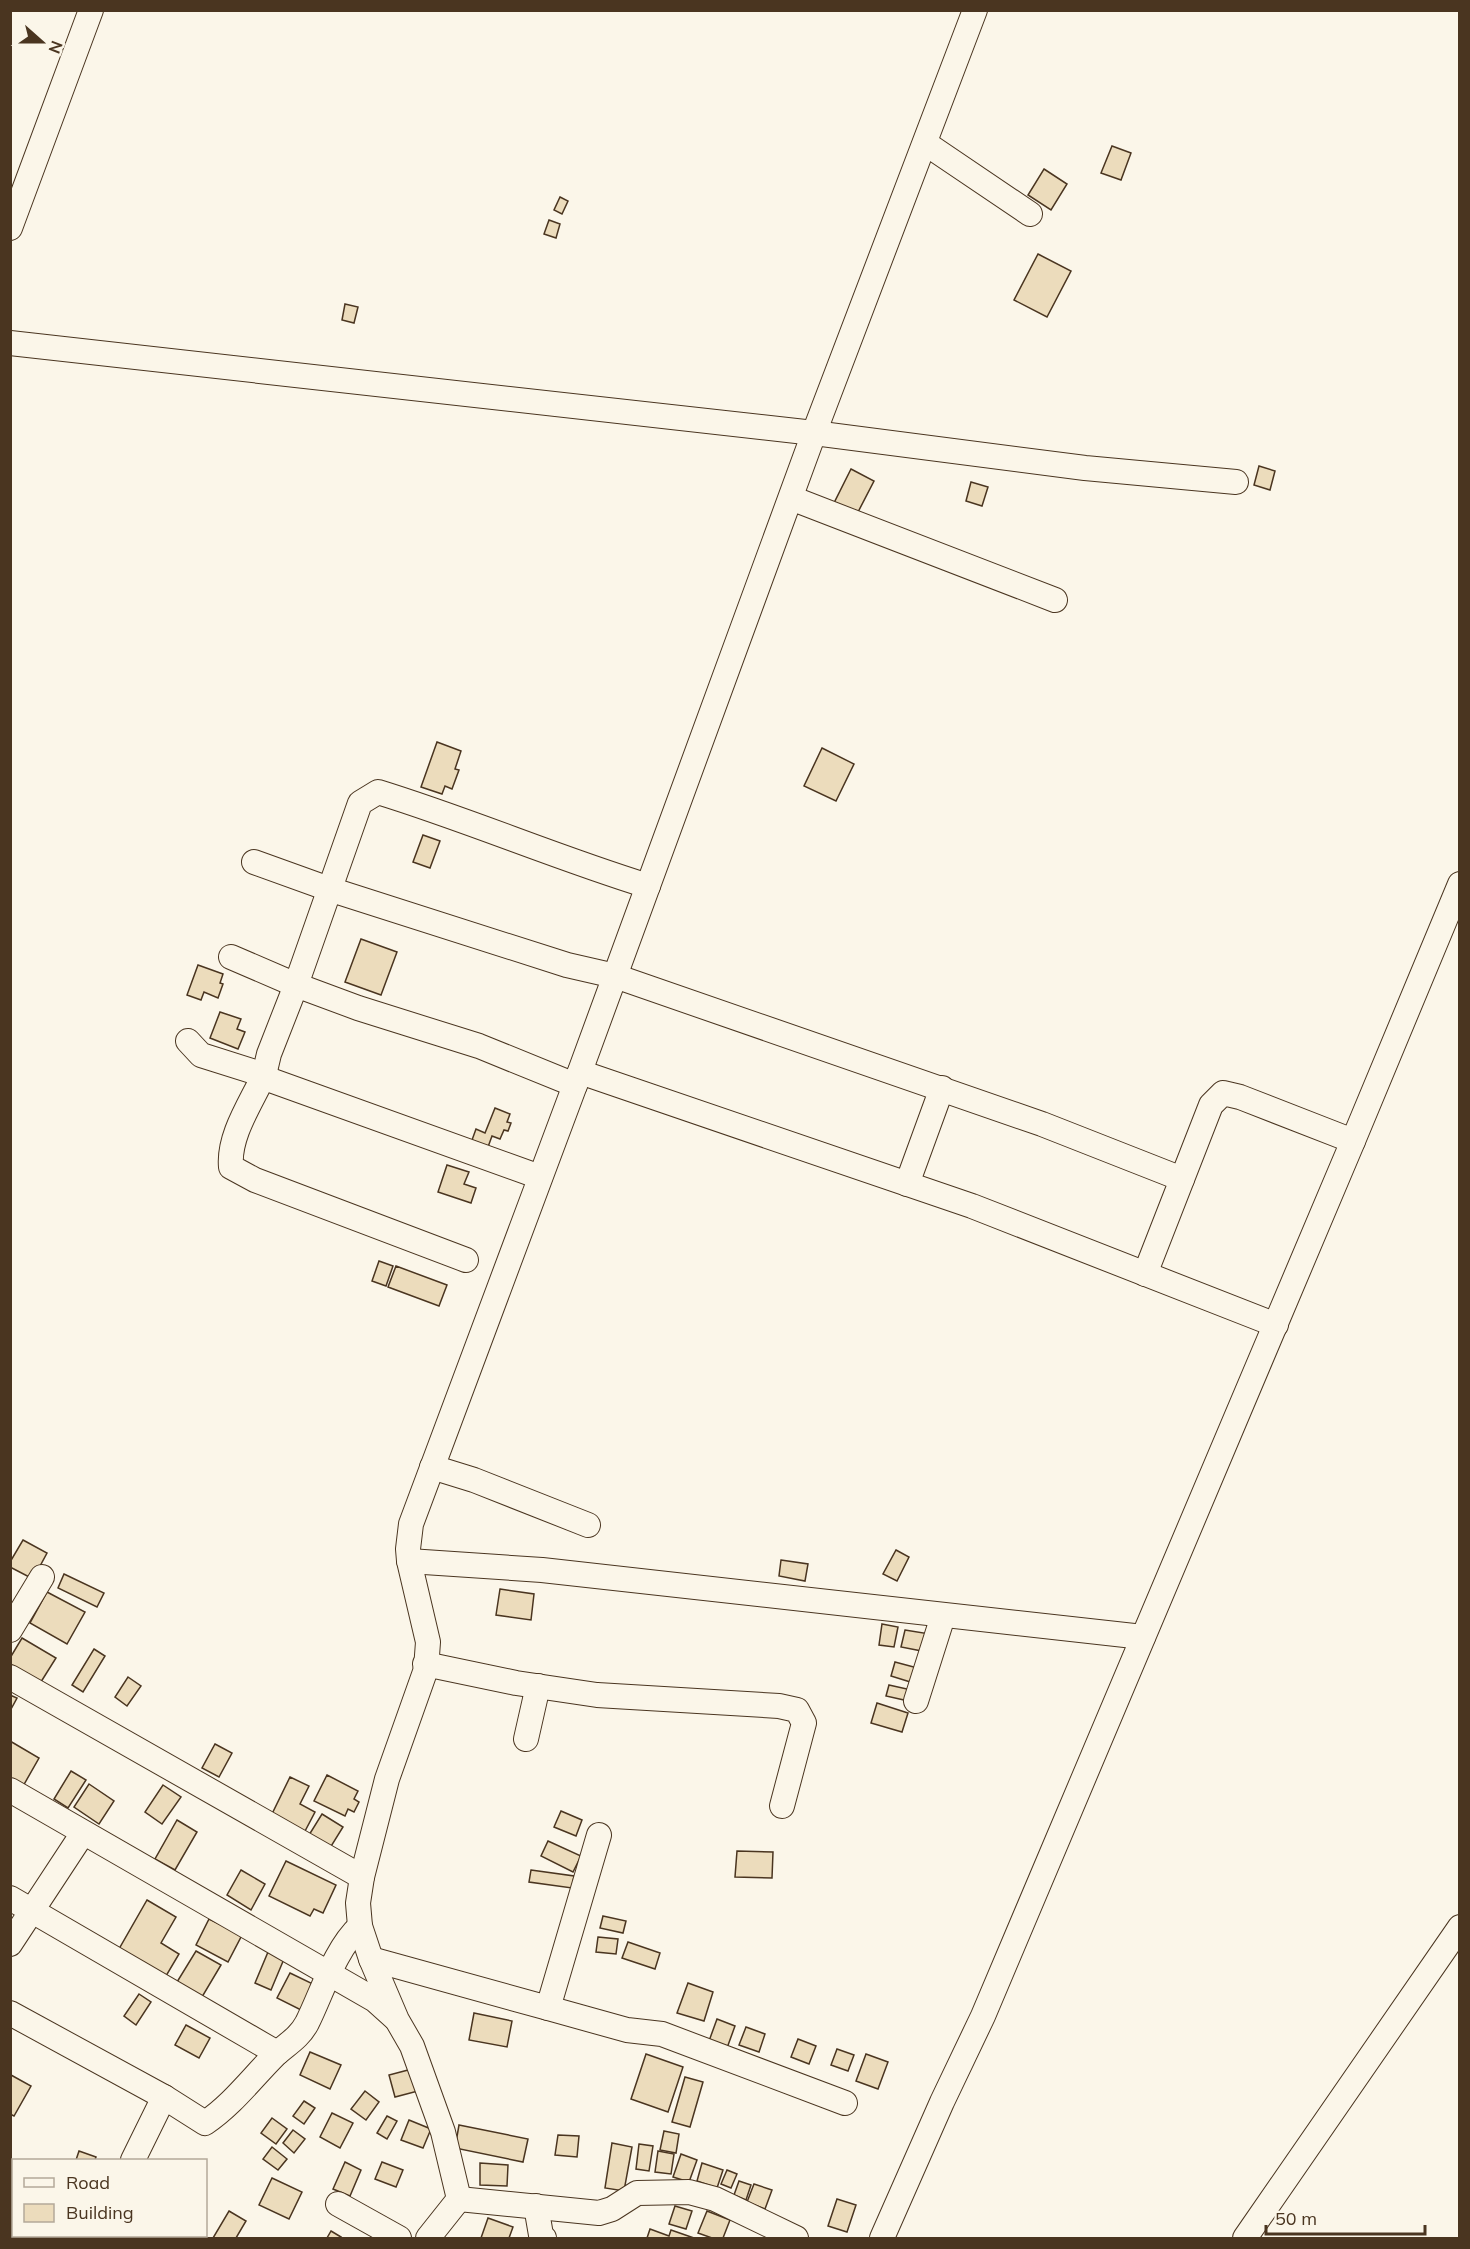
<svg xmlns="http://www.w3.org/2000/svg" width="1470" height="2249" viewBox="0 0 1470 2249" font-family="Mulish,sans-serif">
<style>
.building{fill:#ecdcbc;stroke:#4a3520;stroke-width:1.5}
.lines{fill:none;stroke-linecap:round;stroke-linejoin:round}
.minor-casing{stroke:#4a3520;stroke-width:26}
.minor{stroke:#fbf6e9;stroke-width:24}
</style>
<rect width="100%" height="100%" fill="#fbf6e9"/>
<!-- building -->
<g class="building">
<polygon points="1112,146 1131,153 1121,180 1101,173"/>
<polygon points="1044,169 1067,184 1051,210 1028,195"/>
<polygon points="560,197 568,201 562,214 554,210"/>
<polygon points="549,220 560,224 556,238 544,234"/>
<polygon points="1038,254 1071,271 1047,317 1014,300"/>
<polygon points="345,304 358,307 354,323 342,320"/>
<polygon points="1259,466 1275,471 1270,490 1254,485"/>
<polygon points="851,469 874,481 857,514 834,503"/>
<polygon points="971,482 988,487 982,506 966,501"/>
<polygon points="437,742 461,751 455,769 459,770 452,789 445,786 442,794 421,787"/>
<polygon points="822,748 854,764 836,801 804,786"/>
<polygon points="423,835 440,841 430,868 413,862"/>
<polygon points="361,939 397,952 381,995 345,982"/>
<polygon points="198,965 223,974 220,983 223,984 218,998 204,992 201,1000 187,995"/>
<polygon points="220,1012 241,1019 237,1029 245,1032 238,1049 210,1038"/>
<polygon points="495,1108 510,1114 507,1122 511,1123 508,1131 504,1130 500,1139 492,1136 488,1147 472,1140 476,1129 485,1133"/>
<polygon points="447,1165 469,1172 464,1184 476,1188 471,1203 438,1192"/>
<polygon points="379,1261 393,1266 386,1286 372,1281"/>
<polygon points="396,1266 447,1285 439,1306 388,1287"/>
<polygon points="23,1540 47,1553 33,1579 10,1567 10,1562"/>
<polygon points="896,1550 909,1557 897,1581 883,1574"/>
<polygon points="781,1560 808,1564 805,1581 779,1576"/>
<polygon points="64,1574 104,1593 97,1607 58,1588"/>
<polygon points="500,1589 534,1594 531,1620 496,1615"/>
<polygon points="47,1592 85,1612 67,1644 30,1623"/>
<polygon points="882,1624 898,1627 894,1647 879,1645"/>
<polygon points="905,1630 930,1634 927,1652 901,1647"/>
<polygon points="22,1638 56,1658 39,1685 24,1672 10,1664 10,1658"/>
<polygon points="94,1649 105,1656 83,1692 72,1685"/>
<polygon points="895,1662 925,1670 920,1685 891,1676"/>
<polygon points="128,1677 141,1686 127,1706 115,1697"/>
<polygon points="889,1685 916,1691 913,1702 886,1696"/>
<polygon points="10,1695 17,1698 10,1711"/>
<polygon points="877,1703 908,1713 902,1732 871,1723"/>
<polygon points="10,1741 39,1758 22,1788 10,1781"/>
<polygon points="215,1744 232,1753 219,1777 202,1768"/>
<polygon points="71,1771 86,1780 68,1808 54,1799"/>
<polygon points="327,1775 358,1791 354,1799 359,1802 354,1812 348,1809 345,1816 314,1801"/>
<polygon points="290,1777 309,1786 300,1804 315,1812 304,1833 271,1816"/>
<polygon points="89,1784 114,1801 99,1824 74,1807"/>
<polygon points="163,1785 181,1797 162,1824 145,1812"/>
<polygon points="561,1811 582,1820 576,1836 554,1827"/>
<polygon points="322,1814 343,1827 330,1848 309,1835"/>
<polygon points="177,1820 197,1832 175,1870 155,1859"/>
<polygon points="548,1841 581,1856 573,1872 541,1856"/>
<polygon points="737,1851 773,1852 772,1878 735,1877"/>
<polygon points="286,1861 336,1885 323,1913 314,1909 310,1916 269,1896"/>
<polygon points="241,1870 265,1884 251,1910 227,1895"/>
<polygon points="531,1870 574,1876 572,1888 529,1882"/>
<polygon points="147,1900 176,1917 161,1943 179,1954 166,1976 119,1949"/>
<polygon points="603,1916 626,1921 623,1933 600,1928"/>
<polygon points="209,1919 242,1935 228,1962 196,1945"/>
<polygon points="598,1937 618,1939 616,1954 596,1952"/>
<polygon points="628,1942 660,1953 655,1969 622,1958"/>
<polygon points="196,1951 221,1965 202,1997 177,1982"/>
<polygon points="268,1952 284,1959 271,1990 255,1983"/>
<polygon points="290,1973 313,1984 301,2010 277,1998"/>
<polygon points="688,1983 713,1992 704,2021 677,2013"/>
<polygon points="139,1994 151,2002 136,2025 124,2016"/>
<polygon points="474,2013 512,2021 507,2047 469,2040"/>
<polygon points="717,2019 735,2026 727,2048 709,2041"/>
<polygon points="186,2025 210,2038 199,2058 175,2045"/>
<polygon points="746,2027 765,2034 759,2052 739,2045"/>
<polygon points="798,2039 816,2046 809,2064 791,2057"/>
<polygon points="837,2049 854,2055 848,2071 831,2065"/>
<polygon points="310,2052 341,2065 330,2089 300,2075"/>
<polygon points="646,2054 683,2067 668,2112 631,2099"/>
<polygon points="866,2054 888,2062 878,2089 856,2081"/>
<polygon points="412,2069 418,2091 395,2097 389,2075"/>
<polygon points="11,2075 31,2086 14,2116 10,2114"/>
<polygon points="685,2077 703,2082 690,2127 672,2122"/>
<polygon points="365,2091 379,2102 366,2120 351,2109"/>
<polygon points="304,2101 315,2108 304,2124 293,2116"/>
<polygon points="332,2113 353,2123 340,2148 320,2137"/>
<polygon points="387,2116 397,2121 387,2139 377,2133"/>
<polygon points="272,2118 287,2129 276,2144 261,2133"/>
<polygon points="409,2120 431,2129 423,2148 401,2140"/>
<polygon points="459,2125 528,2139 523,2162 455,2148"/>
<polygon points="293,2130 305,2139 294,2153 283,2143"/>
<polygon points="664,2131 679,2134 676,2153 660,2150"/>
<polygon points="558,2135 579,2136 577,2157 555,2155"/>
<polygon points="612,2143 632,2147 624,2191 605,2188"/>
<polygon points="639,2144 653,2146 649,2171 636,2169"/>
<polygon points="272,2147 287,2159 278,2170 263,2159"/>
<polygon points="79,2151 96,2157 95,2160 76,2160"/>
<polygon points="658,2151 674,2154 671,2174 655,2172"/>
<polygon points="681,2154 697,2160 689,2182 673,2177"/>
<polygon points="345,2162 361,2170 350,2196 333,2189"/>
<polygon points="382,2162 403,2170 396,2187 375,2179"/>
<polygon points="480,2163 508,2165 507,2186 480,2185"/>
<polygon points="702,2163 723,2170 717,2188 697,2181"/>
<polygon points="727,2170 737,2174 731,2188 721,2184"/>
<polygon points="272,2178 302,2192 289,2219 259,2205"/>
<polygon points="739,2181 751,2185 746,2200 734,2195"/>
<polygon points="754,2184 772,2190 765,2209 747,2202"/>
<polygon points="837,2199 856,2205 847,2232 828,2226"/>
<polygon points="675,2206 692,2211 686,2229 669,2224"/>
<polygon points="229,2211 246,2221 236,2238 213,2238"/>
<polygon points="707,2211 730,2220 723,2238 712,2238 698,2233"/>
<polygon points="488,2218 513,2227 509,2238 481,2238"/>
<polygon points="650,2229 669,2236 671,2230 694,2238 647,2238"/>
<polygon points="331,2231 341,2237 340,2238 327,2238"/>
<polygon points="31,2236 52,2236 50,2238 29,2238"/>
<polygon points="102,2236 124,2236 122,2238 102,2238"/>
<polygon points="174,2236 193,2236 191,2238 179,2238"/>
</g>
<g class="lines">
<defs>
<g id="minor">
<polyline points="925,143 1030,214"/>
<polyline points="10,228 91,10"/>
<polyline points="10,343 814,433 1085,468 1236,482"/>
<polyline points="791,498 1055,600"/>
<polyline points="254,862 329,889 567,965 615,976 1042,1124 1182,1179"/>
<polyline points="231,957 296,985 269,1054 264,1075 273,1081 540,1177"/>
<path d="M188 1041 201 1055 264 1075C251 1103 228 1136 231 1167L255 1180 466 1260"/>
<polyline points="580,1072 972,1206 1276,1325"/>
<path d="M575 1085 479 1046 358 1008 296 985 360 803 378 792C469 820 557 858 648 886"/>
<polyline points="907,1184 942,1088"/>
<polyline points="1145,1274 1211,1105 1223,1093 1240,1097 1353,1141"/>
<polyline points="432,1467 474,1480 588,1525"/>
<polyline points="409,1561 542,1570 1143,1637"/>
<polyline points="10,1630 42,1577"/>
<polyline points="425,1664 516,1683 597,1695 779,1706 797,1710 804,1723 782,1806"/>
<polyline points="10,1677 362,1877"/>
<polyline points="916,1701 943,1616"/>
<polyline points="526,1739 538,1686"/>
<polyline points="10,1790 375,2000 395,2018"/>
<polyline points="10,1898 277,2053"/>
<polyline points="10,1944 83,1833"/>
<polyline points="371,1959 548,2008 599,1835"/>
<polyline points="548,2008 627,2030 662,2034 845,2103"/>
<path d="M10 2013 164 2097 205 2123C232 2105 252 2078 275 2055 287 2044 299 2038 307 2023 322 1993 335 1949 360 1926"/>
<polyline points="133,2160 164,2097"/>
<polyline points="459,2199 443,2132 412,2046 397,2020 371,1959 360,1926 358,1903 362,1877 387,1779 426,1669 428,1642 409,1561 408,1549 411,1524 575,1085 814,433 975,10"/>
<polyline points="459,2199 599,2213 612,2209 637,2193 689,2192 715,2199 796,2238"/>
<polyline points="338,2204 399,2238"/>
<polyline points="536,2206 541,2235 544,2238"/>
<polyline points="22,2236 26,2238"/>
<polyline points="428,2238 459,2199"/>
<polyline points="882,2238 942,2102 983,2016 1353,1141 1460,884"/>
<polyline points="1245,2238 1460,1927"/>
</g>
</defs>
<!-- minor casing -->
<use href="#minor" class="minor-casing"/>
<!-- minor -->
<use href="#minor" class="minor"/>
</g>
<!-- border -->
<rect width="1470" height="2249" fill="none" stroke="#4a3520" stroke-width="24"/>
<!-- legend -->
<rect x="12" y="2159" width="195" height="78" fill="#fbf6e9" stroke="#b4a999" stroke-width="1.5"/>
<rect x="24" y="2178" width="30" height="9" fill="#fbf6e9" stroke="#b4a999" stroke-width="1.5"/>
<text x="66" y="2189" font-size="18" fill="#4a3520">Road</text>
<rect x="24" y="2204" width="30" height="18" fill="#ecdcbc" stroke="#b4a999" stroke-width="1.5"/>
<text x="66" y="2219" font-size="18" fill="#4a3520">Building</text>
<!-- north arrow -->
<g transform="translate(42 42) rotate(111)" stroke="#fbf6e9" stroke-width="4.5" paint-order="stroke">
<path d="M0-4.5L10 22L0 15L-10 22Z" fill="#4a3520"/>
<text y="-9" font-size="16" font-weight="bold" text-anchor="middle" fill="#4a3520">N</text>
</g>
<!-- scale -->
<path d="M1266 2225v9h159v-9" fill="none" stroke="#4a3520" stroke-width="3"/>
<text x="1275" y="2225" font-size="18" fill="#4a3520" stroke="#fbf6e9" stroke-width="4.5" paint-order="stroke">50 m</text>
</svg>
